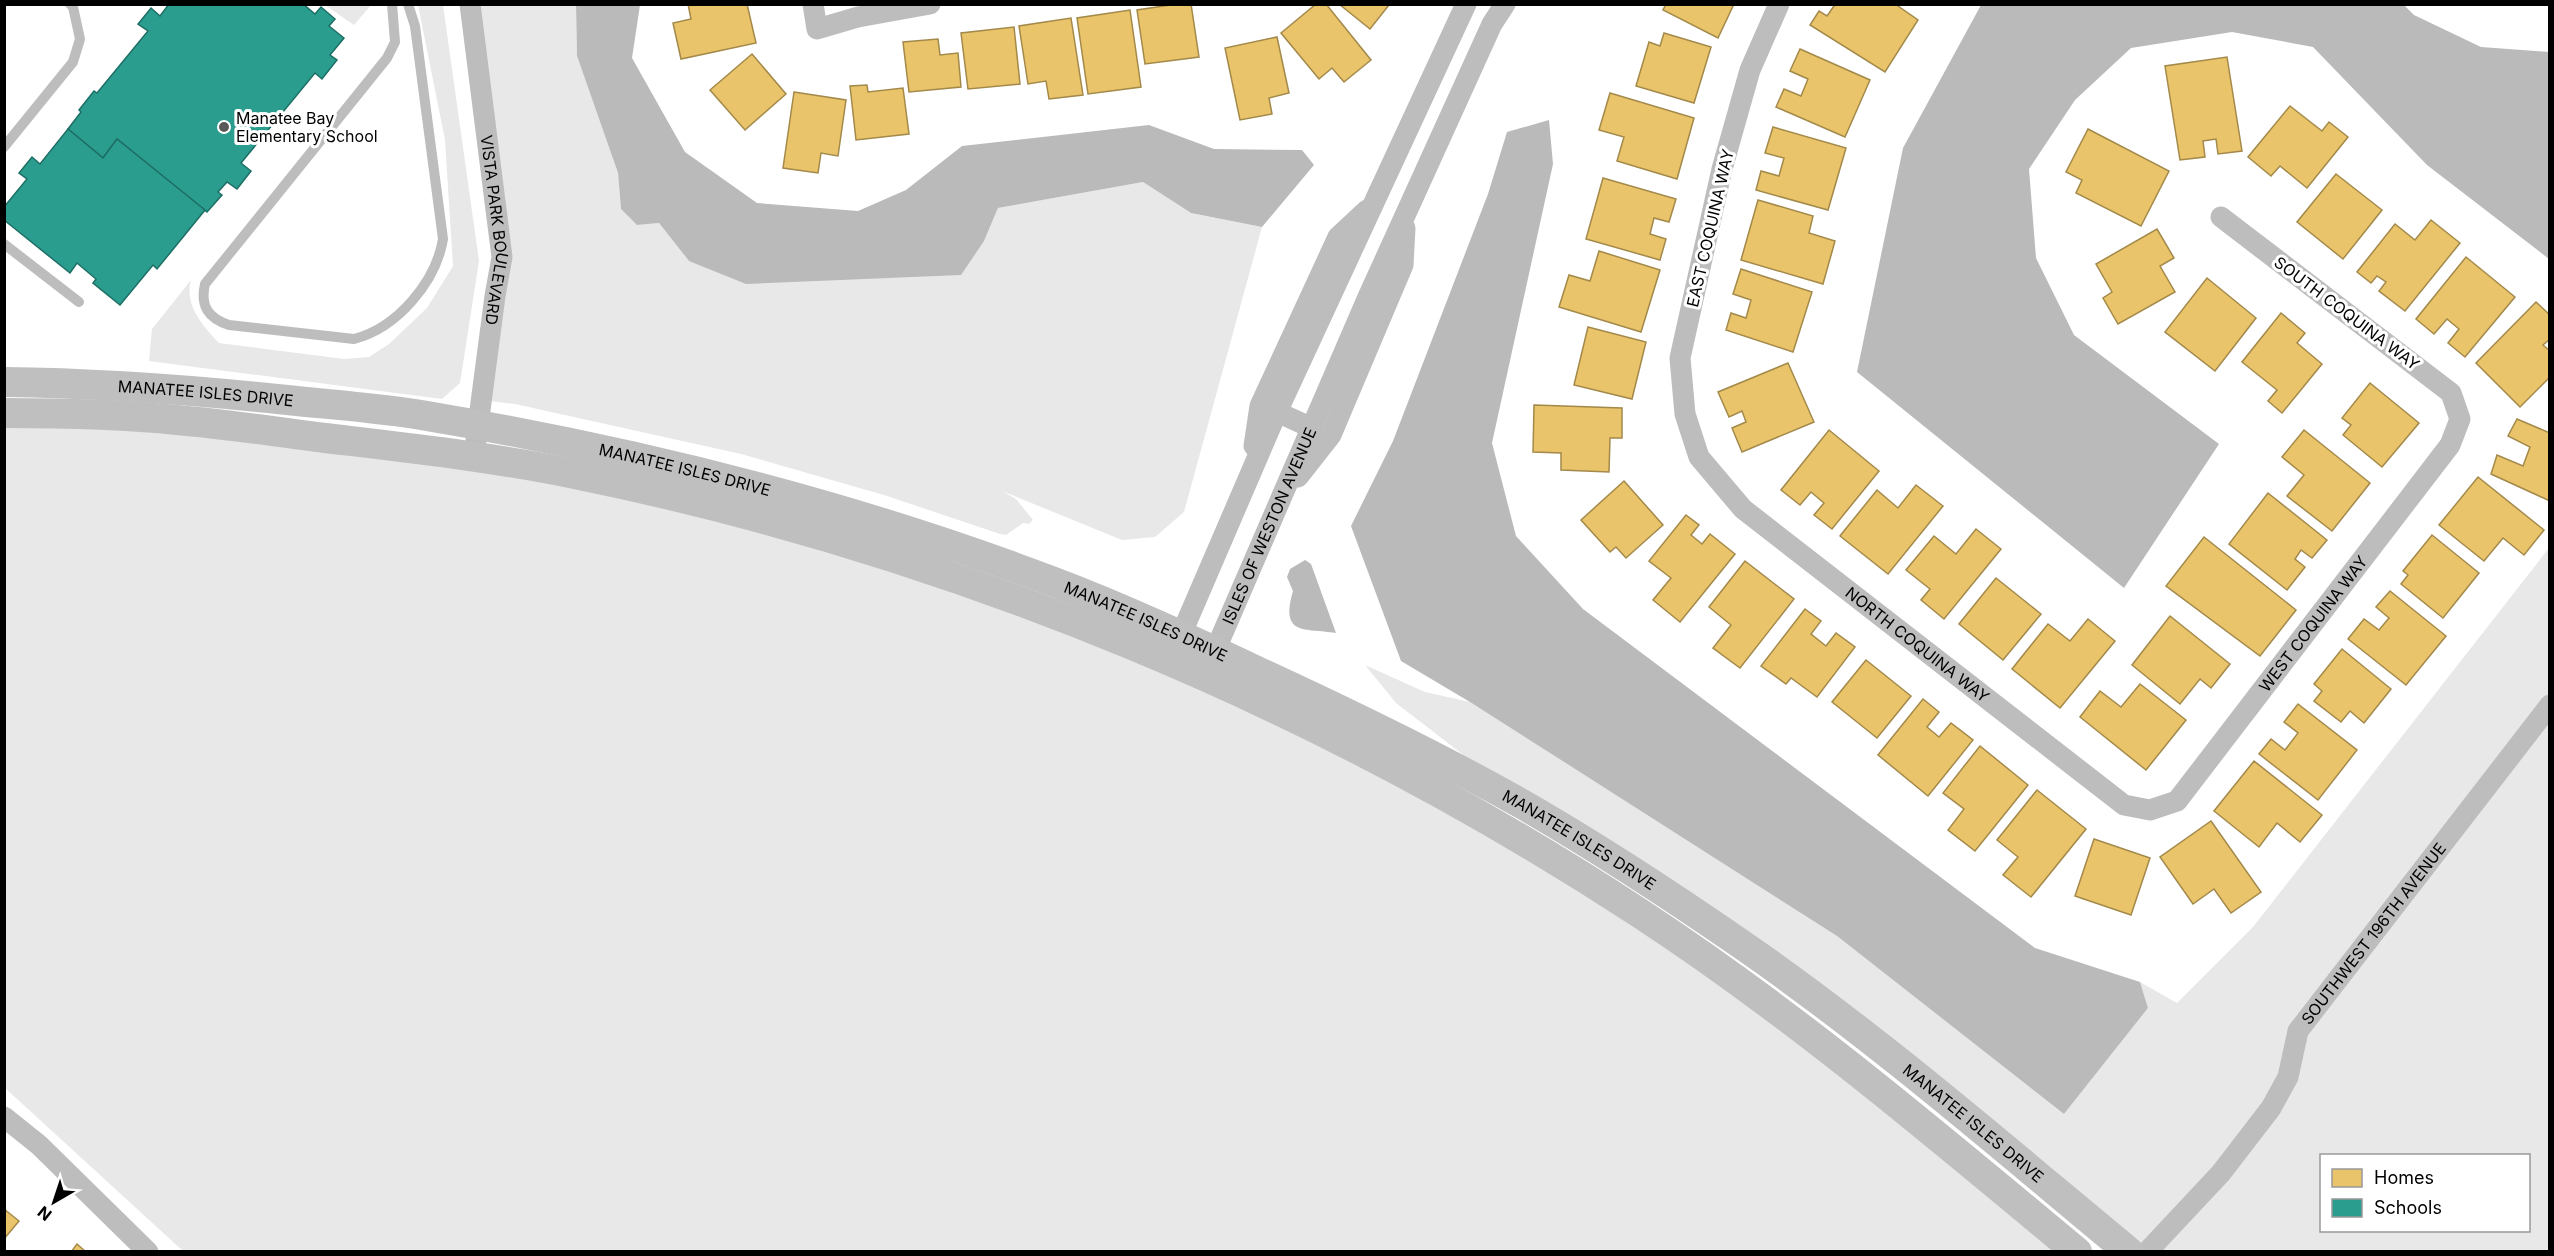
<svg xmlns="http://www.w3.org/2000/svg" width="2554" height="1256" viewBox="0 0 2554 1256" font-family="Inter,sans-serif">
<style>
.green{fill:#e8e8e8;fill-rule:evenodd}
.water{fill:#bababa}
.homes{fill:#e9c46a;stroke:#a3894a;stroke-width:1.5}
.schools{fill:#2a9d8f;stroke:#1d6e64;stroke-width:1.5}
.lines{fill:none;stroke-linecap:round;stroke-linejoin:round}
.lane{stroke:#bdbdbd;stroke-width:10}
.street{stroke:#bdbdbd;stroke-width:21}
.secondary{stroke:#bfbfbf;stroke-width:30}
.poi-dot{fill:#595959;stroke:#fff;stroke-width:2}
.labels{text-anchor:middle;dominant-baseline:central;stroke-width:6;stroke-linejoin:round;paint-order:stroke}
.poi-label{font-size:16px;fill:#000;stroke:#fff;text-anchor:start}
.street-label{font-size:16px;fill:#000;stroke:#fff}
</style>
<rect width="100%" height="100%" fill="#fff"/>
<!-- green -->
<g class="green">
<polygon points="325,5 371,5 354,25"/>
<path d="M418 5H443L479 261 460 383 442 399 149 361 152 329 191 280C184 305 203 326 219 343L344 359 369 357 389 344 427 308 453 266 445 140Z"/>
<polygon points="470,5 576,5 577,56 618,173 621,209 637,225 659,223 689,261 984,241 998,208 1143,182 1191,213 1262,227 1184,512 1155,537 1122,540 1002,491 1016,499 1033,520 1029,524 1023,523 1006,535 1000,534 884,495 741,454 515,404 482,400 502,257"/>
<polygon points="5,413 174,419 713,505 1189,670 1641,914 2077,1251 183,1251 5,1088"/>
<path d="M2549 548V1251H2129L2076 1189 2054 1170 1792 964 1466 757 1396 703 1365 665 1425 692 1470 702 1837 936 2064 1114 2148 1008 2140 982 2177 1003 2253 927ZM2322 1156H2528V1230H2322Z"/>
</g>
<!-- water -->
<g class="water">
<polygon points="576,5 640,5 632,58 685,152 757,203 858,211 906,190 962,146 1149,125 1214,149 1302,150 1314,165 1262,227 1191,213 1143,182 998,208 984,241 961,275 746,284 689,261 659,223 637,225 621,209 618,173 577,56"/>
<polygon points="1981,5 2404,5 2414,15 2481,47 2549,52 2549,259 2427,165 2313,47 2232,32 2131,48 2075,100 2029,169 2036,258 2074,335 2219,444 2124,588 1857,372 1903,148"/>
<polygon points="1549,120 1553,164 1492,443 1516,536 1583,609 2035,948 2140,982 2148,1008 2064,1114 1837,936 1470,702 1401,661 1351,526 1393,441 1488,194 1507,132"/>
<path d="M1305 560 1311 564 1336 633C1304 628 1280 636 1293 591L1287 577 1290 569Z"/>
</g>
<!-- homes -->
<g class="homes">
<polygon points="688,4 747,4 756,43 681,59 673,23 691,19"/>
<polygon points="1177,4 1191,4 1199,57 1145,64 1137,10"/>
<polygon points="1316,4 1326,4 1371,60 1344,82 1332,68 1319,79 1281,33"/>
<polygon points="1339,4 1389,4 1389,5 1370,29"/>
<polygon points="1666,4 1734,4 1718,38 1663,10"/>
<polygon points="1832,4 1895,4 1918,20 1885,72 1810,25 1819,11 1827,16 1834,6"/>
<polygon points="1130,10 1141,87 1088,94 1077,18"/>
<polygon points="1071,18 1083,95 1049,99 1046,81 1028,84 1019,26"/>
<polygon points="1014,27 1020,84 968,89 961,33"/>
<polygon points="1664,33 1711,47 1694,103 1636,86 1649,42 1660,46"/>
<polygon points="1277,37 1289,93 1269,98 1272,114 1240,120 1225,48"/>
<polygon points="938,39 940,55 958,53 961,87 909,92 903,42"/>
<polygon points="1800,49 1870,80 1845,137 1776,107 1784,89 1801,96 1808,79 1790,71"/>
<polygon points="752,54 786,94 745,130 710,90"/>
<polygon points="2227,57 2242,151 2218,154 2216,139 2203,141 2205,157 2180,160 2165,66"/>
<polygon points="867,85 868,92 903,88 909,134 856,140 850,86"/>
<polygon points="794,92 846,100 838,156 821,153 818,173 783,168"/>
<polygon points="1610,93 1694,118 1677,179 1617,161 1624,137 1599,130"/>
<polygon points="2290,106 2322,131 2329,122 2348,137 2307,188 2280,166 2271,176 2248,157"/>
<polygon points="1773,127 1846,148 1828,210 1756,190 1761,171 1779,176 1784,158 1765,153"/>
<polygon points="2088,129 2169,171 2141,226 2076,193 2082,180 2066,172"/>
<polygon points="2336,174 2382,210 2343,259 2297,222"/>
<polygon points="1603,178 1676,199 1669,222 1654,218 1650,234 1666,239 1660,260 1586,239"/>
<polygon points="1758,200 1813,216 1809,233 1835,241 1823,284 1741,260"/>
<polygon points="2431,220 2460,243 2405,311 2379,291 2386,282 2377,276 2371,283 2357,272 2395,224 2415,240"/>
<polygon points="2157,229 2174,258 2160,266 2175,292 2118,324 2103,298 2112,292 2096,264"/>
<polygon points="1599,251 1660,270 1641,332 1559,307 1569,275 1590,281"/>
<polygon points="2466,257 2515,297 2465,357 2448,343 2459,329 2447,319 2434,334 2416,319"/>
<polygon points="1741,269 1812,292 1793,352 1726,330 1731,313 1746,318 1751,300 1733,294"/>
<polygon points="2207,278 2256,318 2215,371 2165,332"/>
<polygon points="2536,302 2550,315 2550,339 2543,345 2550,351 2550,377 2520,407 2476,363"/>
<polygon points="2281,313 2305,333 2297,343 2322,364 2282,413 2268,401 2277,390 2242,362"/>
<polygon points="1588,327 1646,342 1632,399 1574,385"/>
<polygon points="1788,363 1814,422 1742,452 1732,428 1746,422 1742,411 1729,417 1718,392"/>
<polygon points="2370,383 2419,423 2382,467 2343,435 2351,425 2342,418"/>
<polygon points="1534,405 1622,408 1622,438 1610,438 1609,472 1561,470 1561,453 1533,452"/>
<polygon points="2517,419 2550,433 2550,501 2491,474 2497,455 2523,466 2530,447 2508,436"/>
<polygon points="1829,430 1879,471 1832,529 1814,515 1824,503 1811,492 1800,505 1781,490"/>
<polygon points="2304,430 2370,483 2332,531 2287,496 2304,475 2282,457"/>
<polygon points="2478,477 2544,530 2524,555 2503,538 2484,561 2439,525"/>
<polygon points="1624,481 1663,525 1626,558 1616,547 1610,552 1581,520"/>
<polygon points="1916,485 1943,506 1888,574 1840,536 1877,490 1898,508"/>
<polygon points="2268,493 2327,540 2312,558 2301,550 2295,559 2305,567 2287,590 2229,544"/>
<polygon points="1686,515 1699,525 1691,535 1702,544 1710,534 1735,554 1680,622 1653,600 1671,578 1649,561"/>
<polygon points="1976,529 2001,549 1944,619 1921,600 1930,589 1906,570 1934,536 1956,554"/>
<polygon points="2432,535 2479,573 2443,618 2401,584 2408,575 2403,571"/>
<polygon points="2204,537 2296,610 2260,656 2166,586"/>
<polygon points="1745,561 1794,599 1740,668 1713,648 1731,625 1709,607"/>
<polygon points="1996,578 2041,614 2003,660 1959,624"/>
<polygon points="2390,591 2446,636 2406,685 2348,639 2364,619 2379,630 2389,618 2376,607"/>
<polygon points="1805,609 1821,621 1811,634 1826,646 1836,633 1855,647 1817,697 1791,678 1786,684 1761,666"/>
<polygon points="2170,616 2230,664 2211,688 2200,679 2180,704 2132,665"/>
<polygon points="2088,619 2115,641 2060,708 2012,669 2048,624 2070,641"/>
<polygon points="2342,649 2391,689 2364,723 2350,711 2341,722 2314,701 2322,691 2314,684"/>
<polygon points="1866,660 1911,696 1877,738 1832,702"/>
<polygon points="2140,684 2186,720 2146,770 2080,717 2100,691 2121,707"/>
<polygon points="1923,699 1939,712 1927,727 1939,737 1951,723 1973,740 1928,796 1878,755"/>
<polygon points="2298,704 2357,750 2318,800 2259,754 2271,739 2285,750 2298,733 2284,722"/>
<polygon points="1980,746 2028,785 1975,851 1948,830 1964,809 1943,793"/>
<polygon points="2254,761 2322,815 2300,842 2277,823 2259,847 2214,811"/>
<polygon points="2037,790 2086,829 2031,897 2003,875 2018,857 1997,840"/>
<polygon points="2211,821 2261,892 2231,913 2214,889 2193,904 2160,857"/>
<polygon points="2094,839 2150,858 2131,915 2075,896"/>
<polygon points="4,1209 19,1221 4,1239"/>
<polygon points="77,1244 86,1252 71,1252"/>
</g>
<!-- schools -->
<g class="schools">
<polygon points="169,4 303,4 315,14 321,7 335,19 329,26 344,38 330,55 337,60 322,79 315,73 241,163 251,171 237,189 227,182 218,192 222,195 207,212 117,139 103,158 68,129 81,112 79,110 94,91 97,93 148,31 138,24 151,8 160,16"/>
<polygon points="68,129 103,158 117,139 205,210 157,269 153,265 120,305 93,283 96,279 77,263 70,273 4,220 4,207 27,179 19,173 32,157 40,164"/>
</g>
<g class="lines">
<!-- lane -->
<g class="lane">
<path d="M392 4 395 42 387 58 205 284C200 306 208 318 229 325L354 339C397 328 436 282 443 239L415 26 408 4"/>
<polyline points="4,147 73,62 80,39 73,7 70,4"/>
<polyline points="4,244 79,302"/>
</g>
<!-- street -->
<g class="street">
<path id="s1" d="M470 4 502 257 495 296 474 456"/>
<polyline points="813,4 817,29 858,17 930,4"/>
<path id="s2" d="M1779 4 1750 70 1722 169 1680 358 1685 414 1699 457 1743 509 2124 805 2150 810 2177 801 2450 445 2460 419 2451 393 2221 217"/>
<polyline points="1277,412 1312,428"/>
<polyline points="1254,446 1260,406 1338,237 1367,210"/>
<polyline points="1298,477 1331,435 1403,265 1405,228"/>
<polyline points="1184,649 1181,635 1277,412 1466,4"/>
<path id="s3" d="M1204 659 1215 651 1368 297 1492 24 1505 4"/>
<polyline points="4,1117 39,1145 148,1252"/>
<path id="s4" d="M2147 1252 2221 1173 2271 1108 2288 1077 2298 1031 2550 705"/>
</g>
<!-- secondary -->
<g class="secondary">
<path id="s5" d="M4 382C99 383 193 390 287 400 334 405 381 408 427 416 640 452 852 505 1054 582 1123 608 1191 640 1259 672 1348 713 1437 756 1522 804 1597 847 1670 895 1741 944 1877 1038 2002 1147 2129 1252"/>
<path d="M4 413C61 413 120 414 177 420 226 424 276 432 325 438 409 448 492 457 575 474 953 551 1319 703 1641 914 1795 1015 1935 1134 2077 1252"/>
</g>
</g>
<!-- markers -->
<circle class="poi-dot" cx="224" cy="127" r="6"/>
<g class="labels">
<!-- poi labels -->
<g class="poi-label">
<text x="236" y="118">Manatee Bay<tspan x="236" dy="18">Elementary School</tspan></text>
</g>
<!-- street labels -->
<g class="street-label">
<text transform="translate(1710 228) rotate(-77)">EAST COQUINA WAY</text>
<text stroke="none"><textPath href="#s1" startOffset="228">VISTA PARK BOULEVARD</textPath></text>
<text transform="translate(2347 313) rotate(37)">SOUTH COQUINA WAY</text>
<text stroke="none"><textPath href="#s5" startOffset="202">MANATEE ISLES DRIVE</textPath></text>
<text stroke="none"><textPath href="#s5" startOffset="688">MANATEE ISLES DRIVE</textPath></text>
<text stroke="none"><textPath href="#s3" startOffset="150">ISLES OF WESTON AVENUE</textPath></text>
<text stroke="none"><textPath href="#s5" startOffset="1174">MANATEE ISLES DRIVE</textPath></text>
<text stroke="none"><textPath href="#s2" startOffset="1299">WEST COQUINA WAY</textPath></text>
<text stroke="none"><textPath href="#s2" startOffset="759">NORTH COQUINA WAY</textPath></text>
<text stroke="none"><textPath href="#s5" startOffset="1660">MANATEE ISLES DRIVE</textPath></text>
<text stroke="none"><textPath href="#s4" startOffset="396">SOUTHWEST 196TH AVENUE</textPath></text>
<text stroke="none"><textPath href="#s5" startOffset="2146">MANATEE ISLES DRIVE</textPath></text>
</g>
</g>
<!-- border -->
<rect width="2554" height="1256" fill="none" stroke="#000000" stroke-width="12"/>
<!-- legend -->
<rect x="2320" y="1154" width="210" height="78" fill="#ffffff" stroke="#999999" stroke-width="1.5"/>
<rect x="2332" y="1169" width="30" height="18" fill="#e9c46a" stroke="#999999" stroke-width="1.5"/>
<text x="2374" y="1184" font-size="18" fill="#000000">Homes</text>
<rect x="2332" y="1199" width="30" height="18" fill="#2a9d8f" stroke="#999999" stroke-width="1.5"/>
<text x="2374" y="1214" font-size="18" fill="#000000">Schools</text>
<!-- north arrow -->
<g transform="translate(54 1202) rotate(219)" stroke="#ffffff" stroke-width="4.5" paint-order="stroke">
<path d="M0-4.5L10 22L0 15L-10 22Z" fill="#000000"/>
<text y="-9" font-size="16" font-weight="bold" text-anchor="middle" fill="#000000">N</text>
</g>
</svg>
